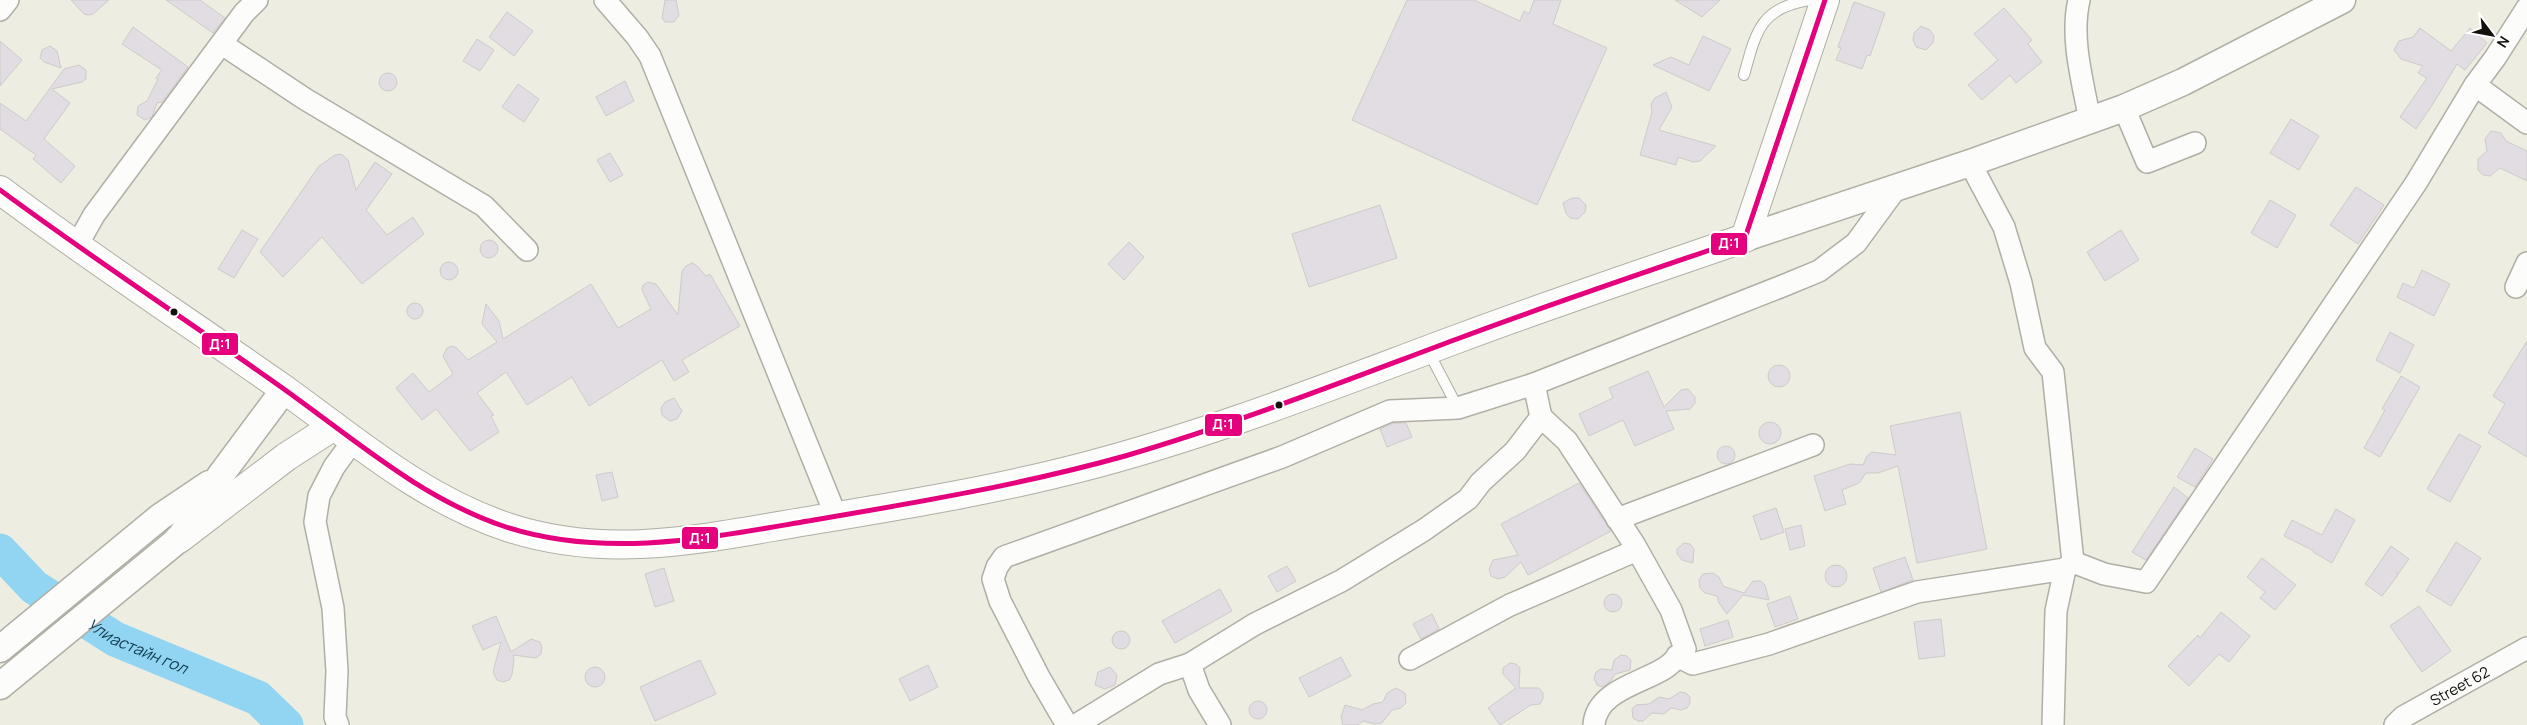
<svg xmlns="http://www.w3.org/2000/svg" width="2527" height="725" viewBox="0 0 2527 725" font-family="Manrope,sans-serif">
<style>
.lines{fill:none;stroke-linecap:round;stroke-linejoin:round}
.river{stroke:#91d5f2;stroke-width:35}
.building{fill:#e2dce3;stroke:#cecbca}
.service-casing{stroke:#b0aea5;stroke-width:12}
.minor-casing{stroke:#b0aea5;stroke-width:24}
.tertiary-casing{stroke:#b0aea5;stroke-width:29}
.secondary-casing{stroke:#b0aea5;stroke-width:30}
.service{stroke:#fcfcfa;stroke-width:10}
.minor{stroke:#fcfcfa;stroke-width:21}
.tertiary{stroke:#fcfcfa;stroke-width:26}
.secondary{stroke:#fcfcfa;stroke-width:28}
.bus-1-casing{stroke:#fff;stroke-width:9}
.bus-1{stroke:#e5007d;stroke-width:5}
.bus-dot{fill:#13110a;stroke:#fff;stroke-width:2}
.labels{text-anchor:middle;dominant-baseline:central;stroke-width:4.5;stroke-linejoin:round;paint-order:stroke}
.street-label{font-size:15px;fill:#13110a;stroke:#fff}
.water-label{font-size:16px;font-style:italic;fill:#113c4f;stroke:#fff}
.line-badge{stroke:#fff;stroke-width:2}
.badge-label{font-size:14px;text-anchor:middle;font-weight:bold;fill:#fff}
</style>
<rect width="100%" height="100%" fill="#eeede1"/>
<g class="lines">
<!-- river -->
<path class="river" id="s1" d="M0 551 34 587 115 639 258 698 286 725"/>
</g>
<!-- building -->
<g class="building">
<polygon points="71,0 109,0 93,14 88,15 84,14"/>
<polygon points="166,0 200,0 225,18 213,33"/>
<polygon points="665,0 676,0 679,15 674,22 665,22 662,18"/>
<polygon points="1407,0 1474,0 1520,21 1524,11 1529,14 1534,0 1561,0 1553,24 1607,48 1537,205 1352,120"/>
<polygon points="1675,0 1720,0 1702,17"/>
<polygon points="1854,2 1885,13 1870,56 1867,55 1862,69 1836,60 1841,48 1838,47"/>
<polygon points="2004,8 2032,40 2028,44 2042,62 2016,83 2010,75 1982,100 1968,85 1998,60 1974,34"/>
<polygon points="507,12 533,31 514,56 489,37"/>
<polygon points="1921,26 1930,30 1934,36 1933,43 1926,50 1916,47 1913,40 1914,33"/>
<polygon points="133,27 188,67 162,102 157,103 152,117 145,120 137,115 138,106 147,101 158,79 156,78 162,70 122,44"/>
<polygon points="2420,28 2451,51 2470,28 2487,43 2465,70 2457,64 2433,104 2416,129 2400,117 2427,78 2418,73 2423,66 2401,59 2394,50 2399,41 2413,37"/>
<polygon points="1703,36 1731,49 1709,91 1653,65 1671,57 1689,65"/>
<polygon points="477,39 494,50 480,71 463,61"/>
<polygon points="0,41 22,60 0,86"/>
<polygon points="50,46 57,51 61,68 44,62 40,58 42,50"/>
<polygon points="79,65 86,70 86,79 82,82 52,89 70,103 44,139 75,166 61,183 33,159 36,155 0,129 0,103 26,121 64,69"/>
<circle cx="388" cy="82" r="9"/>
<polygon points="625,81 634,101 606,116 596,97"/>
<polygon points="518,84 539,99 524,122 502,107"/>
<polygon points="1666,92 1672,107 1659,130 1716,146 1700,161 1693,162 1678,157 1676,165 1640,155 1652,112 1651,104 1655,98"/>
<polygon points="2291,119 2319,136 2299,170 2270,153"/>
<polygon points="2491,131 2501,133 2506,141 2527,151 2527,181 2500,168 2490,176 2483,175 2478,170 2478,159 2487,151 2485,139"/>
<polygon points="610,153 623,175 610,182 597,160"/>
<polygon points="341,154 348,160 356,190 375,162 392,174 366,210 387,235 413,217 424,234 362,284 322,237 283,277 260,252 319,166 335,155"/>
<polygon points="2356,187 2384,205 2358,244 2330,225"/>
<polygon points="1572,198 1579,198 1586,205 1585,212 1578,219 1570,218 1566,213 1563,203"/>
<polygon points="2270,200 2296,215 2277,248 2251,233"/>
<polygon points="1380,205 1397,258 1309,287 1292,234"/>
<polygon points="242,230 258,239 234,278 218,269"/>
<polygon points="2121,230 2139,260 2105,281 2087,252"/>
<circle cx="489" cy="249" r="9"/>
<polygon points="1129,242 1144,257 1124,280 1108,264"/>
<circle cx="449" cy="271" r="9"/>
<polygon points="692,263 697,266 706,276 710,274 740,326 682,360 689,372 674,381 662,360 589,406 572,377 527,405 506,372 477,393 494,415 491,416 499,432 470,451 436,409 422,420 396,388 413,373 429,392 453,374 443,356 447,348 452,346 457,348 468,360 497,342 482,324 486,304 499,321 503,339 591,284 618,328 651,309 642,290 643,285 648,282 656,284 678,315 682,271 686,266"/>
<polygon points="2422,270 2450,284 2434,316 2397,297 2403,283 2414,288"/>
<circle cx="415" cy="311" r="8"/>
<polygon points="2390,332 2414,345 2400,373 2376,360"/>
<polygon points="2527,341 2527,457 2488,433 2505,404 2493,396"/>
<circle cx="1779" cy="376" r="11"/>
<polygon points="1648,371 1664,407 1681,390 1688,389 1695,397 1695,403 1690,409 1666,411 1674,429 1635,446 1623,420 1589,436 1579,414 1613,398 1609,388"/>
<polygon points="2401,376 2420,387 2380,457 2364,448 2385,410 2382,409"/>
<polygon points="674,398 682,411 677,419 670,421 662,415 661,408 665,402"/>
<polygon points="1960,412 1987,549 1917,563 1898,466 1878,473 1866,473 1859,483 1842,490 1846,504 1825,511 1814,476 1850,464 1863,465 1867,456 1872,452 1896,455 1890,426"/>
<circle cx="1770" cy="433" r="11"/>
<polygon points="1393,423 1406,423 1412,437 1387,447 1380,429"/>
<polygon points="2459,434 2481,446 2450,502 2427,489"/>
<circle cx="1726" cy="455" r="9"/>
<polygon points="2195,448 2213,459 2195,487 2177,477"/>
<polygon points="612,472 618,497 602,501 596,475"/>
<polygon points="1579,483 1611,531 1528,575 1521,562 1505,577 1498,579 1491,576 1489,569 1493,560 1518,555 1501,524"/>
<polygon points="2174,487 2188,498 2146,560 2132,552"/>
<polygon points="1776,508 1784,532 1761,540 1753,516"/>
<polygon points="2336,509 2355,520 2332,563 2313,552 2314,551 2284,536 2292,520 2322,535"/>
<polygon points="1801,525 1805,546 1790,550 1785,529"/>
<polygon points="2456,542 2481,558 2451,606 2426,591"/>
<polygon points="1684,543 1690,544 1694,549 1693,563 1682,560 1677,554 1677,549"/>
<polygon points="2391,546 2409,559 2398,574 2396,572 2398,575 2382,596 2365,584"/>
<polygon points="1905,557 1913,580 1881,592 1873,568"/>
<polygon points="2262,558 2296,585 2275,610 2260,598 2265,592 2247,577"/>
<circle cx="1836" cy="576" r="11"/>
<polygon points="1287,566 1296,581 1277,592 1268,576"/>
<polygon points="664,568 674,601 655,607 645,574"/>
<polygon points="1713,573 1719,577 1723,586 1744,593 1753,581 1761,581 1765,585 1769,600 1743,595 1727,614 1719,603 1717,596 1705,593 1700,588 1699,580 1703,574"/>
<polygon points="1220,589 1232,611 1175,643 1162,621"/>
<circle cx="1613" cy="603" r="9"/>
<polygon points="1790,596 1798,619 1775,627 1767,604"/>
<polygon points="2419,606 2451,651 2422,672 2390,626"/>
<polygon points="2221,612 2250,636 2229,662 2219,654 2189,686 2168,666 2198,635 2200,638"/>
<polygon points="1432,614 1439,629 1421,639 1413,624"/>
<polygon points="496,616 511,652 531,639 540,642 542,647 541,654 536,658 513,655 514,659 512,675 509,680 503,682 497,680 493,672 501,642 483,650 472,626"/>
<polygon points="1941,619 1945,656 1919,659 1914,622"/>
<polygon points="1728,620 1733,637 1705,646 1700,629"/>
<circle cx="1121" cy="640" r="9"/>
<polygon points="1621,655 1627,656 1631,660 1630,670 1615,674 1611,681 1602,687 1597,685 1594,678 1596,672 1601,669 1612,670 1614,660"/>
<polygon points="1341,657 1351,676 1309,697 1299,678"/>
<polygon points="700,660 716,694 655,721 640,687"/>
<polygon points="1510,663 1516,664 1520,668 1519,688 1539,688 1543,693 1543,699 1540,704 1531,705 1500,725 1488,708 1516,688 1503,674 1503,668"/>
<polygon points="928,665 938,687 910,701 899,679"/>
<polygon points="1110,667 1117,675 1115,685 1105,689 1095,685 1098,672"/>
<circle cx="595" cy="677" r="10"/>
<polygon points="1396,688 1405,693 1406,703 1401,708 1392,710 1382,723 1375,724 1363,721 1358,725 1343,725 1341,717 1345,705 1362,710 1373,704 1383,702 1387,693"/>
<polygon points="1680,692 1686,693 1690,697 1690,703 1687,708 1681,710 1671,708 1664,714 1652,713 1643,721 1638,721 1633,718 1632,709 1636,705 1649,704 1659,697 1669,699"/>
<circle cx="1258" cy="710" r="9"/>
</g>
<g class="lines">
<defs>
<g id="service">
<path d="M1744 75C1756 32 1760 8 1809 0"/>
<polyline points="1428,351 1458,408"/>
</g>
<g id="minor">
<polyline points="605,0 637,37 650,56 836,516"/>
<path d="M2079 0C2070 39 2083 82 2090 121"/>
<polyline points="0,10 8,0"/>
<polyline points="222,44 305,99 484,206 527,250"/>
<polyline points="2475,85 2527,123"/>
<polyline points="2124,108 2147,162 2195,143"/>
<polyline points="1970,163 2004,227 2021,283 2035,348 2053,372 2073,562 2065,569"/>
<polyline points="76,247 94,215 244,13 257,0"/>
<polyline points="2516,287 2527,263"/>
<path d="M1541 417 1567 441 1634 544 1671 610 1685 649C1679 655 1673 663 1665 668 1642 683 1596 691 1594 725"/>
<polyline points="1617,519 1813,445"/>
<polyline points="2073,562 2104,574 2146,582 2416,183 2475,85 2495,58 2527,8"/>
<polyline points="1677,656 1693,664 1769,644 1917,592 2065,569 2056,611 2053,725"/>
<polyline points="1410,659 1510,605 1637,550"/>
<polyline points="338,725 335,717 337,671 333,608 315,522 319,496 334,467 353,441"/>
<polyline points="1067,725 1039,677 1000,601 993,579 997,567 1004,557 1282,457 1390,411 1458,408 1534,384 1785,285 1819,271 1856,243 1897,187"/>
<polyline points="1076,725 1159,674 1190,664"/>
<polyline points="1220,725 1199,690 1190,664 1255,624 1341,581 1424,530 1468,499 1481,482 1515,451 1541,417 1534,384"/>
<path id="s2" d="M2395 725 2403 717 2527 648"/>
</g>
<g id="tertiary">
<polyline points="1745,238 1970,163 2124,108 2183,82 2342,0"/>
<polyline points="0,649 160,517 209,484"/>
<polyline points="0,686 179,539 220,476 284,390"/>
</g>
<g id="secondary">
<path d="M0 190C92 259 187 321 281 387 354 439 420 498 507 527 610 561 704 538 808 521 898 506 990 491 1079 468 1208 435 1333 385 1457 339 1553 303 1649 271 1745 238L1825 0"/>
<polyline points="179,539 286,457 334,426"/>
</g>
</defs>
<!-- service casing -->
<use href="#service" class="service-casing"/>
<!-- minor casing -->
<use href="#minor" class="minor-casing"/>
<!-- tertiary casing -->
<use href="#tertiary" class="tertiary-casing"/>
<!-- secondary casing -->
<use href="#secondary" class="secondary-casing"/>
<!-- service -->
<use href="#service" class="service"/>
<!-- minor -->
<use href="#minor" class="minor"/>
<!-- tertiary -->
<use href="#tertiary" class="tertiary"/>
<!-- secondary -->
<use href="#secondary" class="secondary"/>
<defs>
<path id="bus-1" d="M0 190C92 258 188 321 281 387 353 438 421 499 506 527 606 559 708 538 808 521 914 503 1021 485 1125 456 1238 423 1347 380 1457 339 1553 303 1649 271 1745 238L1825 0"/>
</defs>
<!-- bus-1 casing -->
<use href="#bus-1" class="bus-1-casing"/>
<!-- bus-1 -->
<use href="#bus-1" class="bus-1"/>
</g>
<!-- markers -->
<g class="bus-dot">
<circle cx="174" cy="312" r="4.5"/>
<circle cx="1279" cy="405" r="4.5"/>
</g>
<g class="labels">
<!-- street labels -->
<g class="street-label">
<text stroke="none"><textPath href="#s2" startOffset="76">Street 62</textPath></text>
</g>
<!-- water labels -->
<g class="water-label">
<text stroke="none"><textPath href="#s1" startOffset="169">Улиастайн гол</textPath></text>
</g>
</g>
<g class="line-badge">
<rect x="1710" y="232" width="38" height="24" rx="5" fill="#e5007d"/>
<rect x="201" y="332" width="38" height="24" rx="5" fill="#e5007d"/>
<rect x="1204" y="413" width="39" height="24" rx="5" fill="#e5007d"/>
<rect x="681" y="526" width="38" height="24" rx="5" fill="#e5007d"/>
</g>
<g class="badge-label">
<text x="1729" y="248">Д:1</text>
<text x="220" y="349">Д:1</text>
<text x="1223" y="429">Д:1</text>
<text x="700" y="543">Д:1</text>
</g>
<!-- north arrow -->
<g transform="translate(2492 35) rotate(122)" stroke="#ffffff" stroke-width="4" paint-order="stroke">
<path d="M0-4L9 19L0 12L-9 19Z" fill="#13110a"/>
<text y="-8" font-size="14" font-weight="bold" text-anchor="middle" fill="#13110a">N</text>
</g>
</svg>
